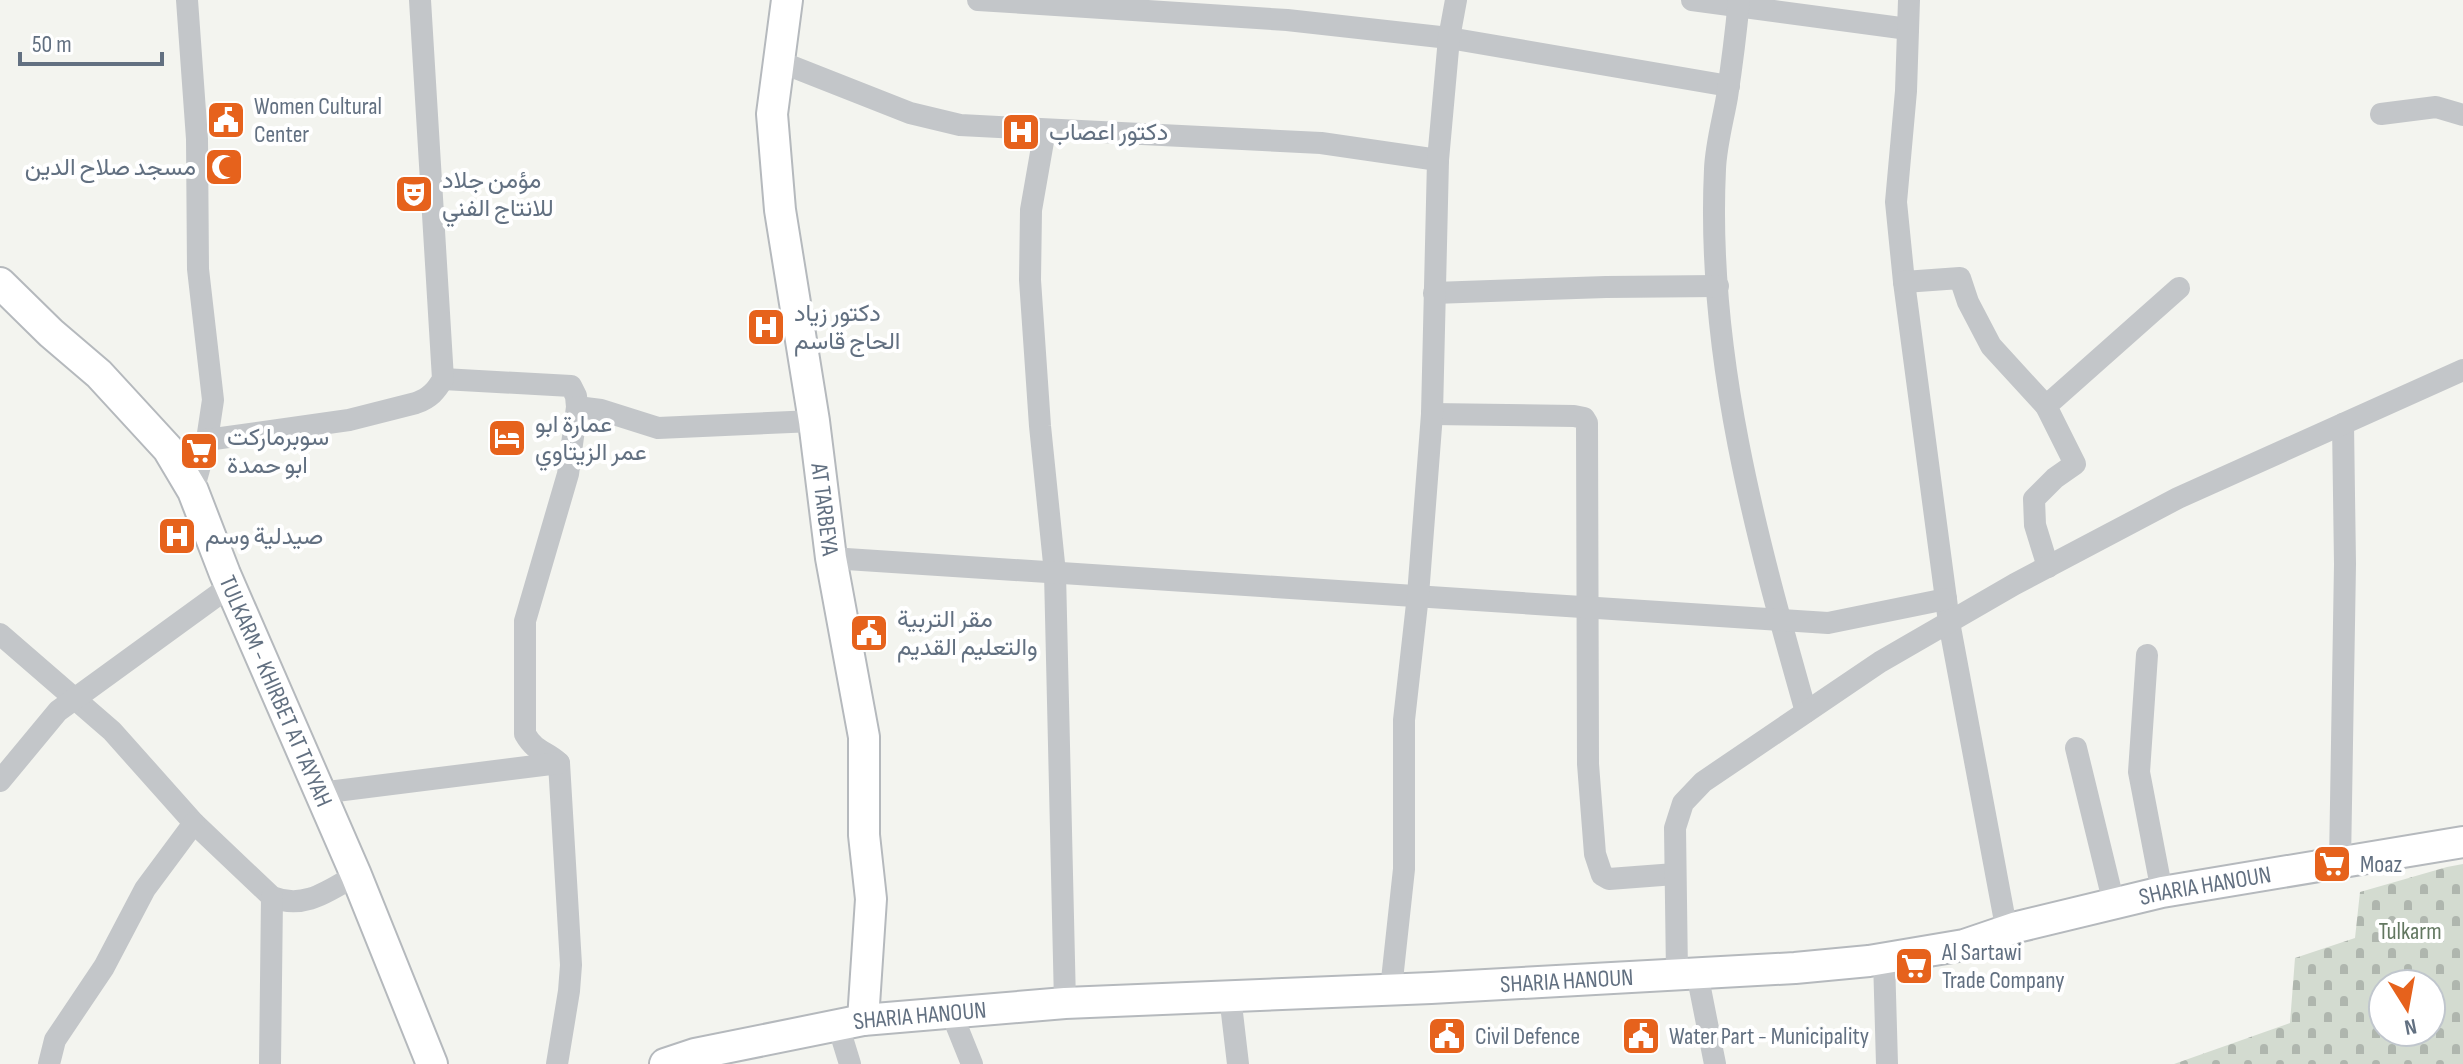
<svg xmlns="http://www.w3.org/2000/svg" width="2463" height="1064" viewBox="0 0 2463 1064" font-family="'Sofia Sans Condensed',Vazirmatn,sans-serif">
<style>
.cemetery{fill:url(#cemetery-stones);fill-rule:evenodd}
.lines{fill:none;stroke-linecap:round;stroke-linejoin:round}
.secondary-casing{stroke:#b5b9bd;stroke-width:34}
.street{stroke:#c3c6c9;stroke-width:22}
.secondary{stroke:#fff;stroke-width:30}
.labels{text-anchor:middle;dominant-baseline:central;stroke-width:8;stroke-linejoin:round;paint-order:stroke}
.poi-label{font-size:24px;fill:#627081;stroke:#fff;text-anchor:start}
.street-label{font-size:24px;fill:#627081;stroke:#fff}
.park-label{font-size:24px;fill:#637861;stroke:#fff}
</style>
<defs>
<pattern id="cemetery-stones" width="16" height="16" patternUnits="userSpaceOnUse" patternTransform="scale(2)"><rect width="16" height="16" fill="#d3dbd0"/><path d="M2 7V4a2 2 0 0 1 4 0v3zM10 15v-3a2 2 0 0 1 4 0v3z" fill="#afb6ae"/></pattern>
</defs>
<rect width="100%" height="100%" fill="#f3f4ef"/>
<!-- cemetery -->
<path class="cemetery" d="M2463 864V1064H2174L2290 1023 2295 958 2355 938 2360 892 2447 867ZM2383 984H2431V1032H2383Z"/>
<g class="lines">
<defs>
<g id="secondary">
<path id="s1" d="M787 0 772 114 780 210 814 421 831 558 864 737V835L871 899 863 1020"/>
<path id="s2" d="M0 283 51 333 99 374 168 449 193 491 225 574 356 875 432 1064"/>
<path id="s3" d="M665 1064 695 1054 863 1020 1065 1003 1431 988 1795 968 1869 961 1964 945 2017 927 2162 892 2463 842"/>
</g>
</defs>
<!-- secondary casing -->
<use href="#secondary" class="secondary-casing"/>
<!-- street -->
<g class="street">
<polyline points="187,0 197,139 198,269 213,400 207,440 193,491"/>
<polyline points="978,0 1287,20 1449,38 1729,86"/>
<polyline points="1692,0 1908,29"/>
<path d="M1739 0C1736 32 1732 64 1727 97 1723 120 1716 145 1715 169 1706 354 1756 536 1806 712"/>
<polyline points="1909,0 1906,91 1896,202 1904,282 1949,622 2007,932"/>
<polyline points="778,61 910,113 960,125 1321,143 1438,160"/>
<polyline points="2381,114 2436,107 2463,115"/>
<polyline points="1045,130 1031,210 1030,280 1040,426 1055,573 1065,1003"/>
<polyline points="1904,282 1960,278 1968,302 1991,346 2046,406"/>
<polyline points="1434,293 1606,287 1718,286"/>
<path d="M443 379 571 386 576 396 577 407 568 474 525 621V734C536 753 545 750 559 763L571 965 569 991 557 1064"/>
<polyline points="577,407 601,410 658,428 814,421"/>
<polyline points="1432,414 1574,416 1584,418 1587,423 1588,764 1595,854 1602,875 1609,879 1675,874"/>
<path d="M207 440 349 420 416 403C430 398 436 391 443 379L420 0"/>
<polyline points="831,558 1828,623 1946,599"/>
<polyline points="2048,567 2035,525 2034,499 2055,478 2075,464 2046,406 2179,288"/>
<path d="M0 634 112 731 194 823 272 897C304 910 328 891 356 875"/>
<polyline points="2147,655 2139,772 2162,892"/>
<polyline points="2076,748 2114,904"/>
<polyline points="0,781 58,711 230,586"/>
<polyline points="320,793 559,763"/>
<polyline points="2340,863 2345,564 2343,424"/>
<polyline points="1884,959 1887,1064"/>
<polyline points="1697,973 1715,1064"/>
<polyline points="1677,974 1675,828 1683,803 1703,782 1880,662 2015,584 2178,498 2463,370"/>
<polyline points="1391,989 1404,869 1404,720 1418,595 1432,414 1438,160 1449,38 1456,0"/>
<polyline points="1230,996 1238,1064"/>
<polyline points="951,1012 972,1064"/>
<polyline points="838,1025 850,1064"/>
<polyline points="49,1064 55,1040 104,967 145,889 194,823"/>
<polyline points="270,1064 272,897"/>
</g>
<!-- secondary -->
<use href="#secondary" class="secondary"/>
</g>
<!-- icons -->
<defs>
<symbol id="civic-square" viewBox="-11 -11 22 22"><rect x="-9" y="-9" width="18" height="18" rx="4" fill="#e6621c" stroke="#fff"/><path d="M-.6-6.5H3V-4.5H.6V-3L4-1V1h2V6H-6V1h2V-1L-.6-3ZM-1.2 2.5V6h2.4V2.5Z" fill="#fff"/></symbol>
<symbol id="hospital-square" viewBox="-11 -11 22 22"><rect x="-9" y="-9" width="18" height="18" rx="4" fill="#e6621c" stroke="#fff"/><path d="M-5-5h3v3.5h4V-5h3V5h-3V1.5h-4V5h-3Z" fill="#fff"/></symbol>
<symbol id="mosque-square" viewBox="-11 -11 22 22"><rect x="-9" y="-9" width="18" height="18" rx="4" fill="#e6621c" stroke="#fff"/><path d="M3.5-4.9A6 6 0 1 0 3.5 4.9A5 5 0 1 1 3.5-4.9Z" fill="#fff"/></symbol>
<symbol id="theatre-square" viewBox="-11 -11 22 22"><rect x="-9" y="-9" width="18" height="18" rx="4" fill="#e6621c" stroke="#fff"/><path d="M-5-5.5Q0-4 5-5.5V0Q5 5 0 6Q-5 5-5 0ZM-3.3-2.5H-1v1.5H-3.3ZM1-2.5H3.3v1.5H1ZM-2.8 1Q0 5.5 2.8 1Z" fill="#fff"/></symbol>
<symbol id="hotel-square" viewBox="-11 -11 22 22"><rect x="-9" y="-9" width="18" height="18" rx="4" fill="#e6621c" stroke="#fff"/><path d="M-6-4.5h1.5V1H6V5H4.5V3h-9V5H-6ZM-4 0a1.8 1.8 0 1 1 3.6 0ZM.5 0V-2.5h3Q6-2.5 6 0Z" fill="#fff"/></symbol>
<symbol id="supermarket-square" viewBox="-11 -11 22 22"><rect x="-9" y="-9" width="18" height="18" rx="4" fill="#e6621c" stroke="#fff"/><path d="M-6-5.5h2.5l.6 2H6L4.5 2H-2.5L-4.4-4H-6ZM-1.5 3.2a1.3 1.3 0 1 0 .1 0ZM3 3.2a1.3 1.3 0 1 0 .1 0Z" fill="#fff"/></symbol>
</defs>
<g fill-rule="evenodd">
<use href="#civic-square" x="204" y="98" width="44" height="44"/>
<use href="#hospital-square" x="999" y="110" width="44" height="44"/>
<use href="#mosque-square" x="202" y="145" width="44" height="44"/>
<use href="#theatre-square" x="392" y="172" width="44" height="44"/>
<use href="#hospital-square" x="744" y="305" width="44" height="44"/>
<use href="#hotel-square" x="485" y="416" width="44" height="44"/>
<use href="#supermarket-square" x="177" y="429" width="44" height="44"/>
<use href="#hospital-square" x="155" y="514" width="44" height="44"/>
<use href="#civic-square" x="847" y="611" width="44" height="44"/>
<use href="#supermarket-square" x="2310" y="842" width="44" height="44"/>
<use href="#supermarket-square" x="1892" y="944" width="44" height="44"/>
<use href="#civic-square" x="1425" y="1014" width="44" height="44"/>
<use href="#civic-square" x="1619" y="1014" width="44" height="44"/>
</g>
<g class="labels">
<!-- poi labels -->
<g class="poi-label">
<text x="254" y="106">Women Cultural<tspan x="254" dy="28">Center</tspan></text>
<text x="1049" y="132">دكتور اعصاب</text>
<text x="196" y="167" text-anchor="end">مسجد صلاح الدين</text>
<text x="442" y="180">مؤمن جلاد<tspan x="442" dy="28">للانتاج الفني</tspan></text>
<text x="794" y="313">دكتور زياد<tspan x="794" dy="28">الحاج قاسم</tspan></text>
<text x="535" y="424">عمارة ابو<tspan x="535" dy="28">عمر الزيتاوي</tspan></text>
<text x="227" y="437">سوبرماركت<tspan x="227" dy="28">ابو حمدة</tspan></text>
<text x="205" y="536">صيدلية وسم</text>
<text x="897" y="619">مقر التربية<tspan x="897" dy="28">والتعليم القديم</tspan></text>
<text x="2360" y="864">Moaz</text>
<text x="1942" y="952">Al Sartawi<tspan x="1942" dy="28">Trade Company</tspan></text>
<text x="1475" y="1036">Civil Defence</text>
<text x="1669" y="1036">Water Part - Municipality</text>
</g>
<!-- street labels -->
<g class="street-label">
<text stroke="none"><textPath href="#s1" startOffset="514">AT TARBEYA</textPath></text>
<text stroke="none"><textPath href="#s2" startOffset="502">TULKARM - KHIRBET AT TAYYAH</textPath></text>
<text stroke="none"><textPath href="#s3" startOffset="1556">SHARIA HANOUN</textPath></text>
<text stroke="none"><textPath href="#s3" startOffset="908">SHARIA HANOUN</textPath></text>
<text stroke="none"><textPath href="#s3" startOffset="260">SHARIA HANOUN</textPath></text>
</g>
<!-- park labels -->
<g class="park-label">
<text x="2410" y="931">Tulkarm</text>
</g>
</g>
<!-- north arrow -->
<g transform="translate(2407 1008) rotate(169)"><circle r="38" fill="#ffffff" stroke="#c0c6cd" stroke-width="2"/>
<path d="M0-6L14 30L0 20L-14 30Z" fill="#e6621c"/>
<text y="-12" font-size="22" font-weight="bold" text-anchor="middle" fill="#627081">N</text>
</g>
<!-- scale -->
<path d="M20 52v12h142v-12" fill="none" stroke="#627081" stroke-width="4"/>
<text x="32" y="52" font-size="24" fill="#627081" stroke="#ffffff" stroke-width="6" paint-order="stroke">50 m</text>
</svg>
